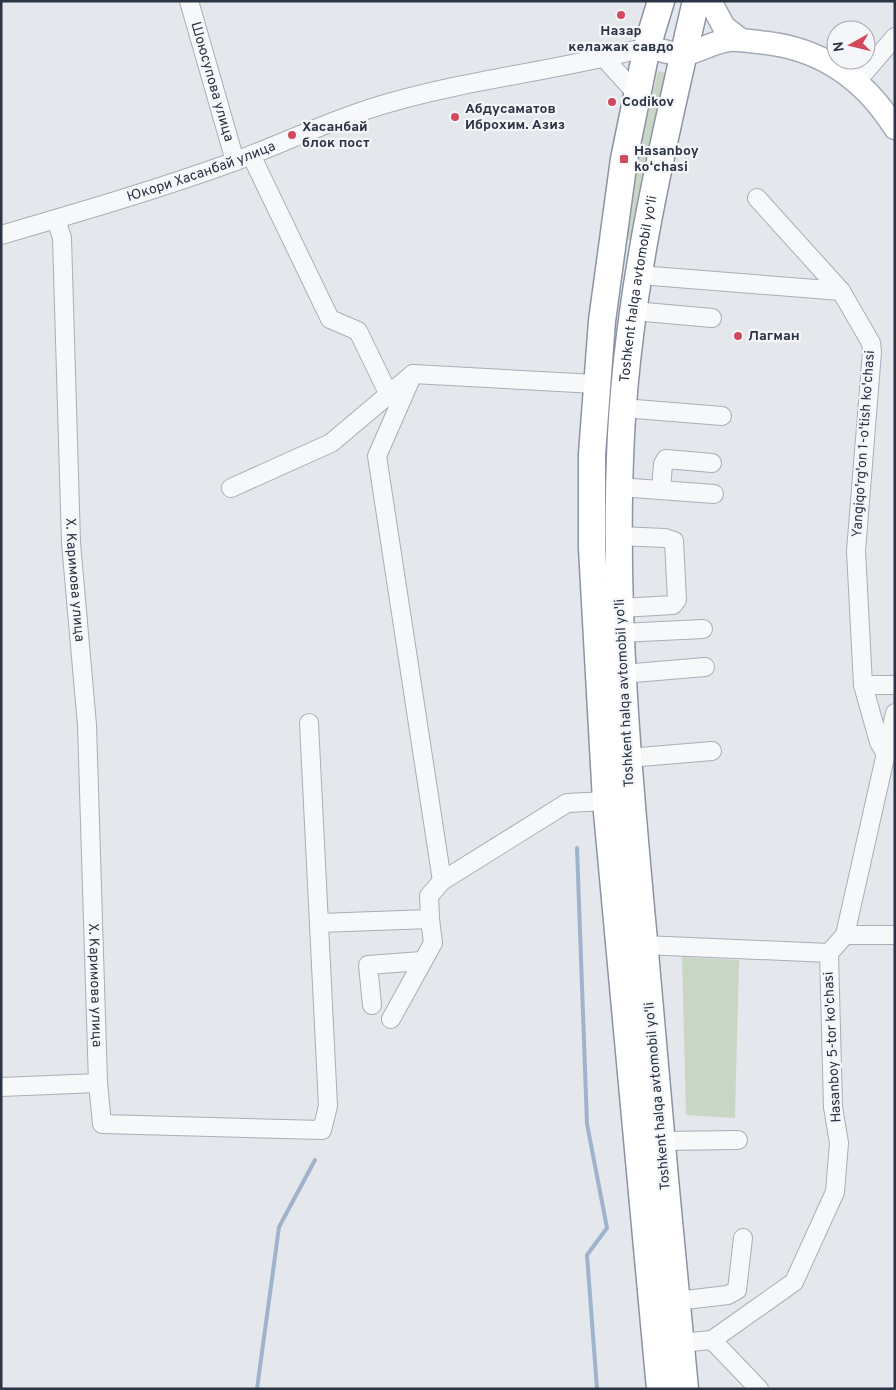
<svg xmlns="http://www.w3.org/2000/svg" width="896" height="1390" viewBox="0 0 896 1390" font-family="Overpass,sans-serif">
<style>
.green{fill:#c9d6c5}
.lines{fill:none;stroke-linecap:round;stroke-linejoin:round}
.stream{stroke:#9fb4cc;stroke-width:4}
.minor-casing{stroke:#a9aeb7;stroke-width:20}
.major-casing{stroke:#a3abb8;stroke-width:25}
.highway-casing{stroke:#8b94a3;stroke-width:29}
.minor{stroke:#f7f8fa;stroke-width:18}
.major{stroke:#fff;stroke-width:22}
.highway{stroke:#fff;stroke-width:26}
.poi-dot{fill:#d1495b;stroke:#f4f6f9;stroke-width:2}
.labels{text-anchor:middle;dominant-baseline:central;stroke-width:4.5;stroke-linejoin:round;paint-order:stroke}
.poi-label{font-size:14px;font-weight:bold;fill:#2b3445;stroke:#f4f6f9;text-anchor:start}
.street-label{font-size:14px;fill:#2b3445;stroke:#f4f6f9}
</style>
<rect width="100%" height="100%" fill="#e4e7ec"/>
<!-- green -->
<g class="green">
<polygon points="658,71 666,73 645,162 631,240 623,238 639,154"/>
<polygon points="682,957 739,960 735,1118 686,1115"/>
</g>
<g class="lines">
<!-- stream -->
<g class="stream">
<polyline points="577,848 587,1124 607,1228 587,1255 597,1389"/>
<polyline points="257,1389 279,1227 315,1160"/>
</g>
<defs>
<g id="minor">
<path id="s1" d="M189 1 235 161"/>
<polyline points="605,59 636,93"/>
<polyline points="857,81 895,37"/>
<polyline points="251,155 330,319 358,331 389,395"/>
<polyline points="757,198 841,291 871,343 872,352 856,551 863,685 895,685"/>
<path id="s2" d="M56 219 62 238 71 543 87 725 98 1083 102 1124 322 1130 328 1106 309 723"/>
<path id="s3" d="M1 235C80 212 159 189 236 161 288 141 338 117 392 102 476 78 563 70 647 47"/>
<polyline points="639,275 841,291"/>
<polyline points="634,311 712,318"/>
<polyline points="413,374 377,456 442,881"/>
<polyline points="623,408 722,416"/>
<polyline points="619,487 714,494"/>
<polyline points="231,488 331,443 413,374 595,384"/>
<polyline points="661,490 663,464 666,459 712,463"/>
<polyline points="618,536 665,538 674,541 677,600 673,605 620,608"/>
<polyline points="620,633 703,629"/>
<polyline points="622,674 705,667"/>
<polyline points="863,685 879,742 887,756"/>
<polyline points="628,758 712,751"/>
<polyline points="319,923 430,919 429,896 442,881 567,803 606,801"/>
<polyline points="845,935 895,935"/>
<polyline points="644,945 829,953"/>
<polyline points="372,1005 368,965 422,961"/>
<polyline points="391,1019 433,943 430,919"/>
<polyline points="1,1087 98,1083"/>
<polyline points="662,1141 738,1140"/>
<polyline points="676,1301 728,1295 737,1290 743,1238"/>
<polyline points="712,1340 794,1282 835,1192 839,1143 833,1107 829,953 845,935 895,713"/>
<polyline points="680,1343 712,1340 759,1389"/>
</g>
<g id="major">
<polyline points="710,1 724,27 741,40"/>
<path d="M647 47C658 49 674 55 685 54 700 51 713 42 729 40 741 39 754 42 767 43 823 50 865 80 895 128"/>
</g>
<g id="highway">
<polyline points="660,1389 606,801 592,548 592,454 602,321 624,159 647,47 661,1"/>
<path id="s4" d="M685 1389C670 1240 657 1090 644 941 629 780 614 619 620 458 625 303 661 151 696 1"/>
</g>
</defs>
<!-- minor casing -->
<use href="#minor" class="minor-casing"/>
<!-- major casing -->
<use href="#major" class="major-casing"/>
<!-- highway casing -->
<use href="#highway" class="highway-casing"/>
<!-- minor -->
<use href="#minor" class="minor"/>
<!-- major -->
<use href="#major" class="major"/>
<!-- highway -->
<use href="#highway" class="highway"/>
</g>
<!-- markers -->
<g class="poi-dot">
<circle cx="621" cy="15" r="5"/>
<circle cx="612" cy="102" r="5"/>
<circle cx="455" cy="117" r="5"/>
<circle cx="292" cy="135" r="5"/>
<rect x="619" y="154" width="10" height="10" rx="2.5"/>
<circle cx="738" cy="336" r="5"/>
</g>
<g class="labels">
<!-- poi labels -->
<g class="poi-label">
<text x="621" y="31" text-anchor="middle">Назар<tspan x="621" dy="16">келажак савдо</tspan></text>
<text x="622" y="102">Codikov</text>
<text x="465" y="109">Абдусаматов<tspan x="465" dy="16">Иброхим. Азиз</tspan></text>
<text x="302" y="127">Хасанбай<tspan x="302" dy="16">блок пост</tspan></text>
<text x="634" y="151">Hasanboy<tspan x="634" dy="16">koʻchasi</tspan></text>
<text x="748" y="336">Лагман</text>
</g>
<!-- street labels -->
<g class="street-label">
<text stroke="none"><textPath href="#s1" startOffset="84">Шоюсупова улица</textPath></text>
<text stroke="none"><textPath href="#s3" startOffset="210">Юкори Хасанбай улица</textPath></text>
<text stroke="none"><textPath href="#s4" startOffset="1104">Toshkent halqa avtomobil yo'li</textPath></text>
<text transform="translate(864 444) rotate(-86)">Yangiqo'rg'on 1-o'tish ko'chasi</text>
<text stroke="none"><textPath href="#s2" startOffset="362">Х. Каримова улица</textPath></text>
<text transform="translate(625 693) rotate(-93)">Toshkent halqa avtomobil yo'li</text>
<text stroke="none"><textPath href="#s2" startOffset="768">Х. Каримова улица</textPath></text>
<text transform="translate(833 1047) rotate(-93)">Hasanboy 5-tor ko'chasi</text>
<text transform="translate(658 1096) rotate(-95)">Toshkent halqa avtomobil yo'li</text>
</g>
</g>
<!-- border -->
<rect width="896" height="1390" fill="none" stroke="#2b3445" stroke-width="5"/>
<!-- north arrow -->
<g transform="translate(851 45) rotate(262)"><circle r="24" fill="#f4f6f9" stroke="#a4a8b1"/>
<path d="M0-4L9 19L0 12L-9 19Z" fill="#d1495b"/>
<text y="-8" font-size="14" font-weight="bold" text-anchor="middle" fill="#2b3445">N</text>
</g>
</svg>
